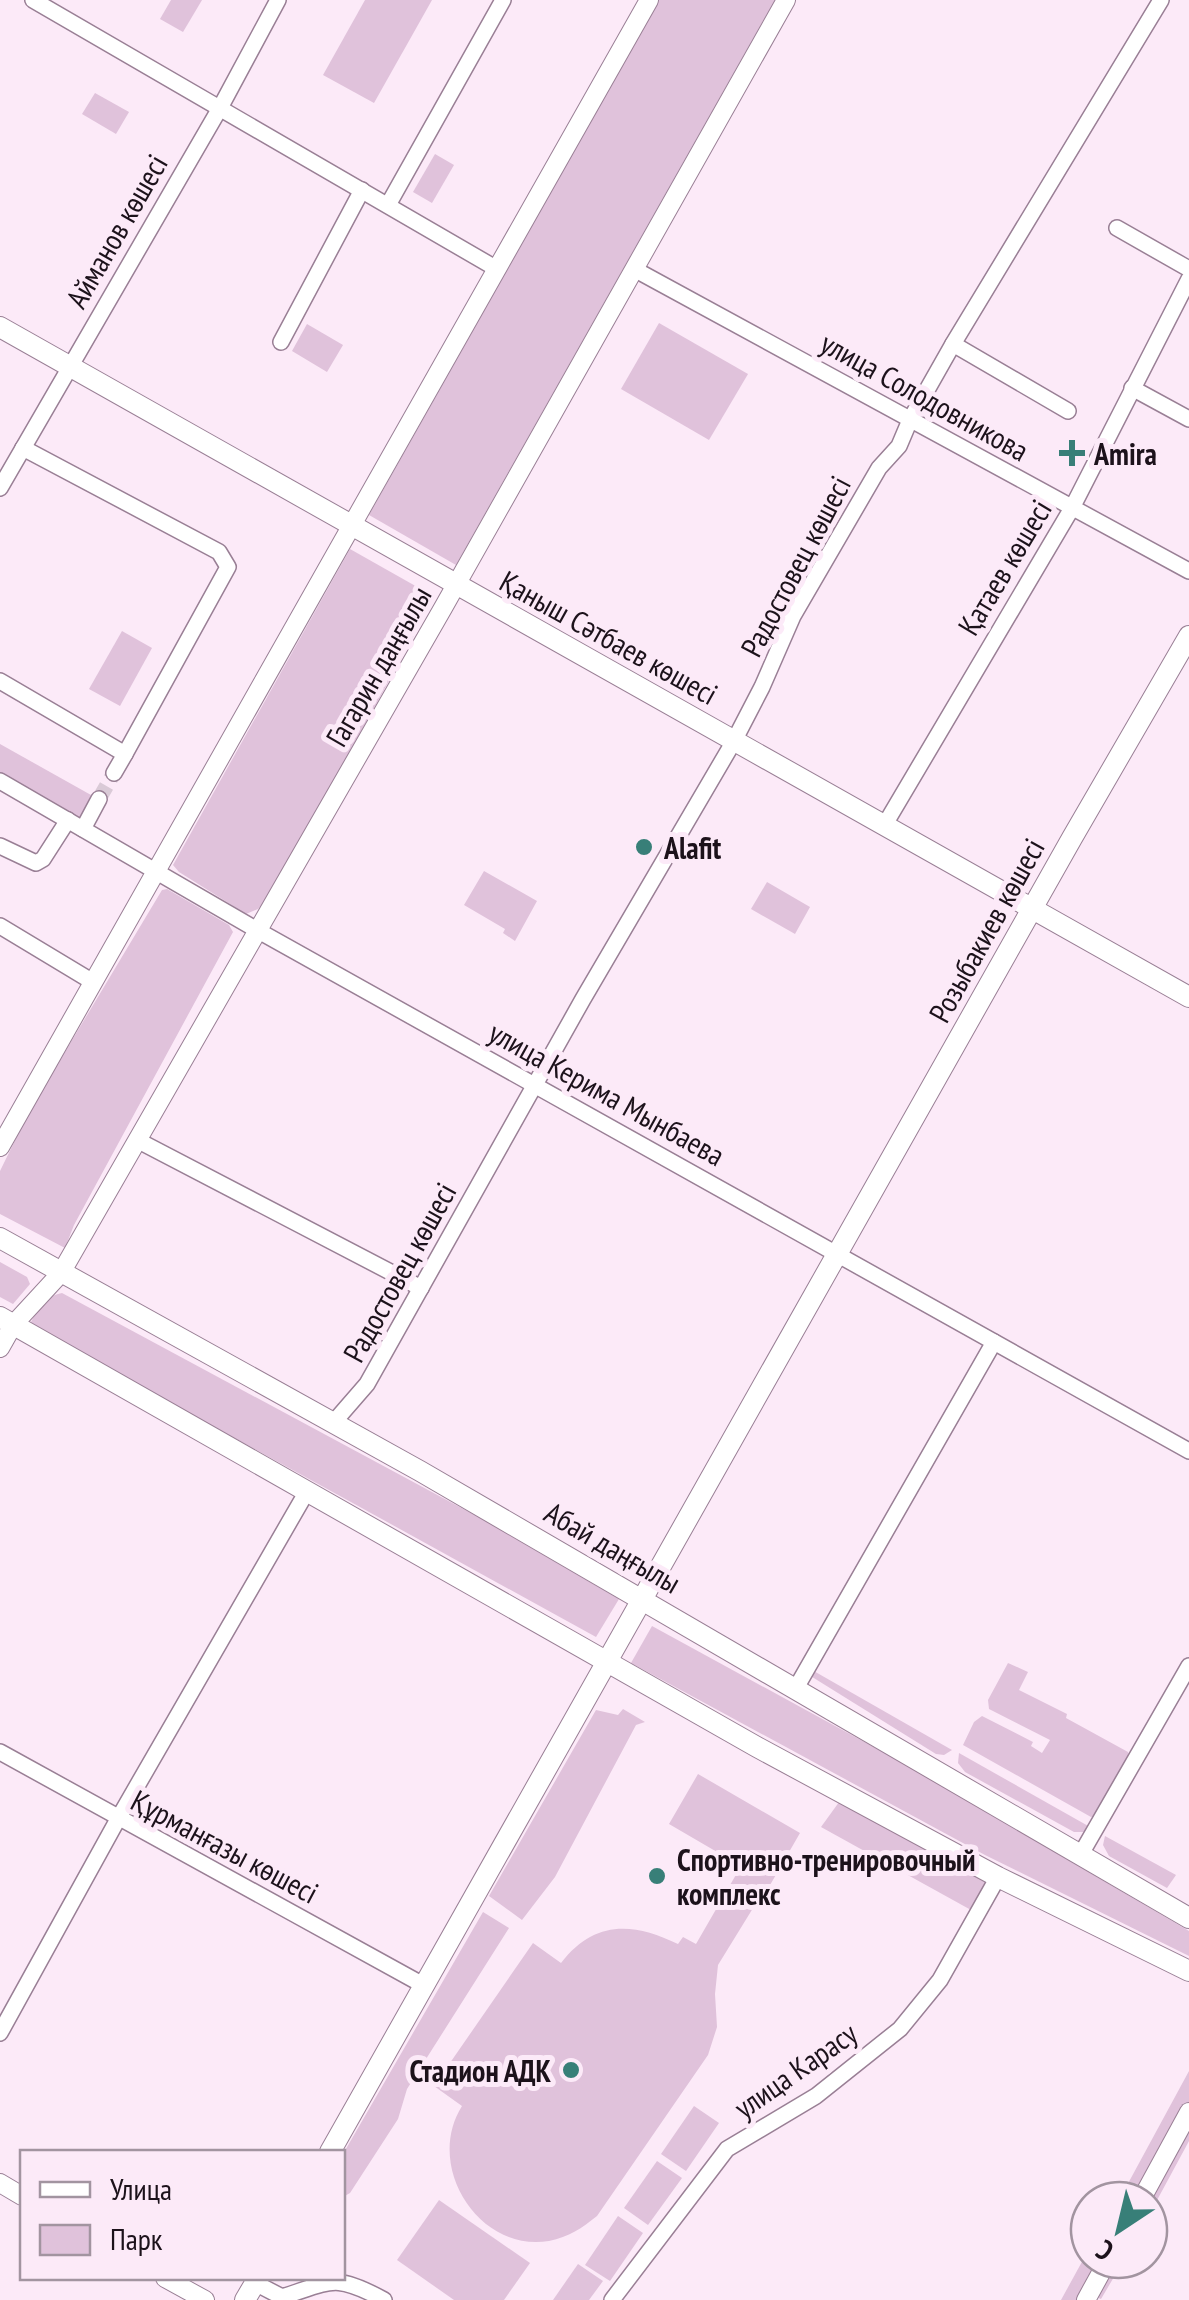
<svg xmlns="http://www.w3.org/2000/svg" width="1189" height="2300" viewBox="0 0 1189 2300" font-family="'PT Sans Narrow',sans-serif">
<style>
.green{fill:#e0c2db}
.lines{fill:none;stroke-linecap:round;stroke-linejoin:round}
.minor-tunnel{stroke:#dacad7;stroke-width:15;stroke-dasharray:15 8;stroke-linecap:butt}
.minor-casing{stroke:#997f95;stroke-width:18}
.tertiary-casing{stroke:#997f95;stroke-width:20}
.secondary-casing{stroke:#997f95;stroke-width:22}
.minor{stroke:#fff;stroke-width:15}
.tertiary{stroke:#fff;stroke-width:18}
.secondary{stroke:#fff;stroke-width:20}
.poi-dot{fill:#387f78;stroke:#fceaf8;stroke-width:4}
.labels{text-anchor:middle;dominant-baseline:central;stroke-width:10;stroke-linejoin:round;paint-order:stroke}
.street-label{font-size:30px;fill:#1c121b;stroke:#fceaf8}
.poi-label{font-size:30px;font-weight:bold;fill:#1c121b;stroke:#fceaf8;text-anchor:start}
</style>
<rect width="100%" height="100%" fill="#fceaf8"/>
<!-- green -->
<g class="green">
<polygon points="171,0 202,0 183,32 160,19"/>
<polygon points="365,0 432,0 374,103 323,75"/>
<polygon points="659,0 775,0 456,565 369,515"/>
<polygon points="95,93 129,112 116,134 82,114"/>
<polygon points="435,154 454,165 432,203 413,192"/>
<polygon points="659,323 748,374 709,440 621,389"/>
<polygon points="307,324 343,345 327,372 292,351"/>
<polygon points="350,549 435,597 270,897 258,909 246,914 179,872 173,865"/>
<polygon points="122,631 152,648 120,706 89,689"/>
<polygon points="0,744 91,795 81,819 0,773"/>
<polygon points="484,871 537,901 515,941 503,933 505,929 464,905"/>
<polygon points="767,882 810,907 795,934 751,909"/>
<polygon points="167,889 229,925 233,932 74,1225 65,1248 0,1214 0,1171 29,1112 162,890"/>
<polygon points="0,1262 27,1277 30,1284 13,1304 0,1297"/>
<path d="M62 1293 482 1519 619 1599 596 1637 35 1328 31 1322C38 1308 46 1296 62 1293Z"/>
<polygon points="652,1626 912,1768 1189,1931 1189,1956 985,1855 631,1663"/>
<polygon points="1008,1663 1028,1672 1019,1690 1067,1714 1066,1718 1128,1752 1129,1756 1095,1816 1091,1817 963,1745 974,1722 982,1716 1033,1742 1031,1746 1042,1753 1050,1740 989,1709 988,1700"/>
<polygon points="812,1670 952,1750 944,1755 936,1754 809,1675"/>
<polygon points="623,1709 645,1722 636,1725 555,1877 522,1920 489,1896 596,1710 618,1715"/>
<polygon points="959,1753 1090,1827 1084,1832 1074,1832 965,1772 958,1763"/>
<path d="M698 1774 800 1833 762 1899 758 1900 718 1965 715 1994 717 2027 708 2055 597 2216C582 2228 569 2237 549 2241 479 2253 424 2166 462 2106L434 2086 533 1943 561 1963C594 1920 633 1922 678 1944L683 1937 696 1944 741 1866 669 1824Z"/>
<polygon points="842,1798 989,1875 988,1885 971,1910 821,1827"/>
<polygon points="1105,1836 1176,1875 1167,1888 1109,1856 1103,1845"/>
<polygon points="483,1912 509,1928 407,2089 398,2119 350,2193 343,2197 343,2154"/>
<polygon points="1189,2071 1189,2141 1149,2215 1149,2200 1125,2189"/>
<polygon points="694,2106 719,2123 686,2171 661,2154"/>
<polygon points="657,2161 682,2178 648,2225 624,2208"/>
<polygon points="439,2200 530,2263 504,2300 454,2300 397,2260"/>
<polygon points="618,2216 643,2233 610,2281 585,2265"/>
<polygon points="1089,2249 1089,2260 1124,2260 1101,2299 1090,2295 1086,2300 1061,2300"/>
<polygon points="578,2264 603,2281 589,2300 553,2300"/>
</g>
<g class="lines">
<!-- minor-tunnel -->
<polyline class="minor-tunnel" points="99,799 114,773"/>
<defs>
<g id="minor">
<polyline points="33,0 497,269"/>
<polyline points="388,205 503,0"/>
<polyline points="1117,228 1189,269"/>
<polyline points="634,269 1189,571"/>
<polyline points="281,342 362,190"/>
<polyline points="953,344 1068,411"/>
<polyline points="1132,388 1189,419"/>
<polyline points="0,488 220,108 278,0"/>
<polyline points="0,681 125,754 228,567 219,552 23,448"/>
<polyline points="114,773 125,754"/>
<polyline points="0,781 257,930 1189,1451"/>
<polyline points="884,826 1072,508 1189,279"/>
<polyline points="83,829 99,799"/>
<polyline points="0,846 36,863 43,859 68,820"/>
<polyline points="0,926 93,982"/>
<polyline points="137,1140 421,1288"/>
<polyline points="334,1422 367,1384 583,999 734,741 762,687 793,616 879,468 899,446 910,420 953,344 1161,0"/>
<polyline points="796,1688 994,1342"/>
<polyline points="0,1752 425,1986"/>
<polyline points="1081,1854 1189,1666"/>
<polyline points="0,2033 118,1819 306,1493"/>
<path d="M255 2283 282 2297C332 2281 335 2273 384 2300"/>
<polyline points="612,2300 727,2149 816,2096 900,2029 940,1980 998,1877"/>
</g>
<g id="tertiary">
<polyline points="0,1147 649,0"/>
<polyline points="0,1348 13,1325 61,1273 443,608 786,0"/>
<polyline points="0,2183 22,2196"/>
<polyline points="1141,2200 1189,2112"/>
<polyline points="165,2278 205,2300"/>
<polyline points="1086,2300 1108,2260"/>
</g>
<g id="secondary">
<polyline points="0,327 1189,997"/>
<polyline points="0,1238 420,1471 1189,1918"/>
<polyline points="0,1317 757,1747 998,1877 1189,1971"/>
<polyline points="330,2152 1072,838 1189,636"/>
<polyline points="245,2300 258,2278"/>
</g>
</defs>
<!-- minor casing -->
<use href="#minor" class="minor-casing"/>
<!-- tertiary casing -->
<use href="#tertiary" class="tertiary-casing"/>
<!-- secondary casing -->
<use href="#secondary" class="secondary-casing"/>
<!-- minor -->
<use href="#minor" class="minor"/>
<!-- tertiary -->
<use href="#tertiary" class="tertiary"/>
<!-- secondary -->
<use href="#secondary" class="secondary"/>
</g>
<!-- markers -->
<g class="poi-dot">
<path d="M1067 438h10v10h10v10h-10v10h-10v-10h-10v-10h10z"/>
<circle cx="644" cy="847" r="10"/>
<circle cx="657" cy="1876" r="10"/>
<circle cx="571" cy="2070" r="10"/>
</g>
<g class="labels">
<!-- street labels -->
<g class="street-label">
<text transform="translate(116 231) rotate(-60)">Айманов көшесі</text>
<text transform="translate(925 396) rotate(29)">улица Солодовникова</text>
<text transform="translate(795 566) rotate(-62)">Радостовец көшесі</text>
<text transform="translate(1004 567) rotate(-59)">Қатаев көшесі</text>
<text transform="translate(609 637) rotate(29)">Қаныш Сәтбаев көшесі</text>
<text transform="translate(378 666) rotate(-60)">Гагарин даңғылы</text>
<text transform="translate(986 930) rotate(-61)">Розыбакиев көшесі</text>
<text transform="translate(607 1093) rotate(29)">улица Керима Мынбаева</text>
<text transform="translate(399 1272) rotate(-61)">Радостовец көшесі</text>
<text transform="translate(613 1547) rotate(30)">Абай даңғылы</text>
<text transform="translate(225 1846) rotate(28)">Құрманғазы көшесі</text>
<text transform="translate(795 2070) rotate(-35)">улица Карасу</text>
</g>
<!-- poi labels -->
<g class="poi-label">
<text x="1094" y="453">Amira</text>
<text x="664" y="847">Alafit</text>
<text x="677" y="1859">Спортивно-тренировочный<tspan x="677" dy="34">комплекс</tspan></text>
<text x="551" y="2070" text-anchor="end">Стадион АДК</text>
</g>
</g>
<!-- legend -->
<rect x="20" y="2150" width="325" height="130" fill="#fceaf8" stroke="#a294a0" stroke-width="2.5"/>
<rect x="40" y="2182" width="50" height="15" fill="#ffffff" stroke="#a294a0" stroke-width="2.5"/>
<text x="110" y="2200" font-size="30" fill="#1c121b">Улица</text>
<rect x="40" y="2225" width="50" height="30" fill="#e0c2db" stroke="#a294a0" stroke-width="2.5"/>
<text x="110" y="2250" font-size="30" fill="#1c121b">Парк</text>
<!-- north arrow -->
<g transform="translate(1119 2230) rotate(215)"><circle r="48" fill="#fceaf8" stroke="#a294a0" stroke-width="2.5"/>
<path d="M0-8L18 38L0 25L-18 38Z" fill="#387f78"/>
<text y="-15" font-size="28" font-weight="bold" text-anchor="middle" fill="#1c121b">С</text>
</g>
</svg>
